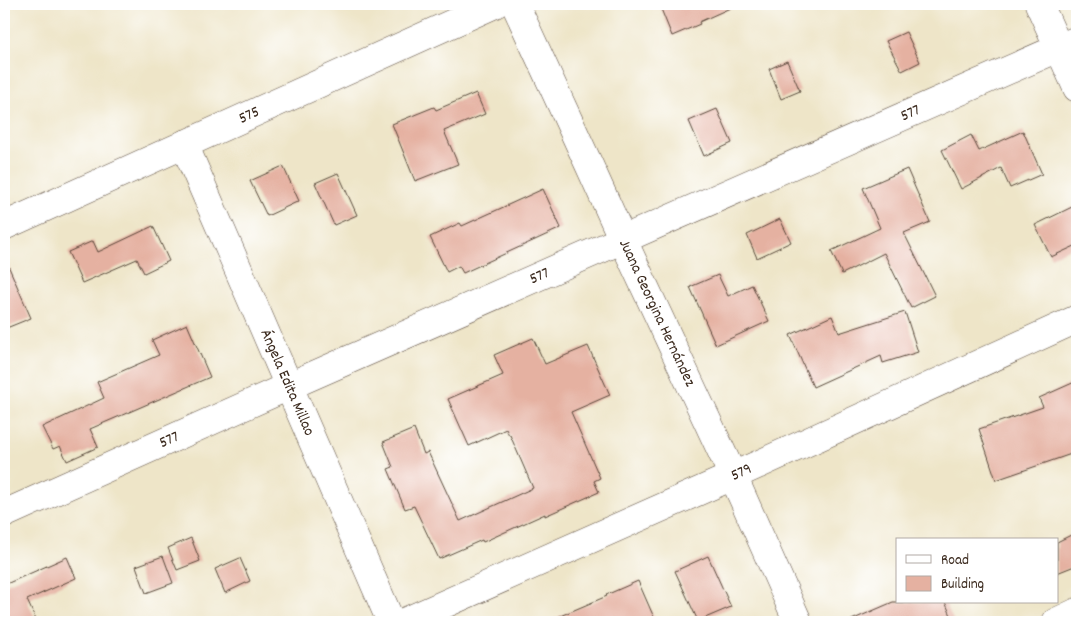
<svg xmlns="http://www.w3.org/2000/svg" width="1081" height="626" viewBox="0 0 1081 626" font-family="Dekko,sans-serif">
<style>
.building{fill:#e5b1a1}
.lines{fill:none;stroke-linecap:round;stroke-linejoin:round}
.minor-casing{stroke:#564638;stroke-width:29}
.minor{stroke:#fff;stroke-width:28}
.labels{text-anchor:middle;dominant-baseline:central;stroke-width:4;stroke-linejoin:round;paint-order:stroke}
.street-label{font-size:16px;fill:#3b2a1e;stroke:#fff}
</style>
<rect width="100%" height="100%" fill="#fff"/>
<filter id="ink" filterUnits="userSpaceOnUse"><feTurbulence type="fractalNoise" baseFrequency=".02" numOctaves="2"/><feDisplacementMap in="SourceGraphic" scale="10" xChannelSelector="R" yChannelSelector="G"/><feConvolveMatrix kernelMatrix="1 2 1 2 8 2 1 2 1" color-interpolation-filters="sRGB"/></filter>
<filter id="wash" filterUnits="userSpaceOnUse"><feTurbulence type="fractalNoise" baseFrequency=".0096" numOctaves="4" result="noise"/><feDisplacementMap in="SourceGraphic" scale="20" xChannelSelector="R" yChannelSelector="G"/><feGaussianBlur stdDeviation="1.12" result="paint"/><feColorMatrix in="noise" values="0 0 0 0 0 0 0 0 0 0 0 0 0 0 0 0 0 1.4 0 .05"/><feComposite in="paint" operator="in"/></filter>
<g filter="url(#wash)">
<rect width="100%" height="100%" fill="#eee5c8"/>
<g id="blocks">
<!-- building -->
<g class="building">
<polygon points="659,4 739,4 699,22 700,24 672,36"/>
<polygon points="906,32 920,62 902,71 886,41"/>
<polygon points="787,61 800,91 781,99 769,69"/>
<polygon points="476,93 485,114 444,131 458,164 415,181 392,124 434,107 436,110"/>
<polygon points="717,109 732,143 704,156 689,121"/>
<polygon points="1023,131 1042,174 1010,188 1001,168 961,189 942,150 971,135 979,151"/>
<polygon points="283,166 299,201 267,216 250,181"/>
<polygon points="907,169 930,222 904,233 935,296 911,308 884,253 842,274 831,251 880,228 863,188"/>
<polygon points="338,173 357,215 334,225 315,183"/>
<polygon points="543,189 561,228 463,273 459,266 447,272 430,237 460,223 462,226"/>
<polygon points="1072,207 1077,219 1077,245 1051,257 1035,225"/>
<polygon points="780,219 791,242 757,258 747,235"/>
<polygon points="153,226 169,261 144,273 137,259 82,283 68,252 93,241 98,252"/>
<polygon points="4,256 31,318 4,329"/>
<polygon points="718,275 728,296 752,285 769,321 716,345 690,287"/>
<polygon points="905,312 918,352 883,363 881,356 813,387 790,335 832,316 839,333"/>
<polygon points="187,324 210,377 90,429 98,447 67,461 60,446 53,449 42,427 104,398 97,382 159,355 152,340"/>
<polygon points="533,338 545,364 588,346 610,395 571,412 600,478 594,481 599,492 545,516 545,514 483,542 482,540 439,559 414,506 405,509 388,469 393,467 383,442 414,429 424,454 428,452 460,521 533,488 510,435 509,435 506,429 469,446 448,399 503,375 494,355"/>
<polygon points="1077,381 1077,452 996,480 979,429 1043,407 1039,398"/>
<polygon points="1077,532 1077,565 1057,573 1057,542"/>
<polygon points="191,538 200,561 177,570 168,548"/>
<polygon points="163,556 173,583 146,593 136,566"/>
<polygon points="708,556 731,607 698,621 675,571"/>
<polygon points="67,557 76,578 27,600 37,622 4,622 4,585"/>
<polygon points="240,558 250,581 225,593 215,569"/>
<polygon points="638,581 656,622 546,622 607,596 606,595"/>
<polygon points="893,602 945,602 954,622 847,622"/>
</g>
</g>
</g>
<g filter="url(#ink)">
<use href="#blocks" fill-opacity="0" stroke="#564638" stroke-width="1"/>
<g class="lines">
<defs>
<g id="minor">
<path id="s1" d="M515 4 590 167 623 240 733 476 798 622"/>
<polyline points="1039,4 1077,88"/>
<path id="s2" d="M184 144 391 622"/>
<path id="s3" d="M4 226 495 4"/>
<path id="s4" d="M4 514 289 386 1077 40"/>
<path id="s5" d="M404 622 733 476 1077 319"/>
<polyline points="1056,622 1077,612"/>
</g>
</defs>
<!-- minor casing -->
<use href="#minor" class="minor-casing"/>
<!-- minor -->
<use href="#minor" class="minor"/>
</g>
</g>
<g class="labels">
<!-- street labels -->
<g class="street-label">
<text stroke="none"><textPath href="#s4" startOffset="991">577</textPath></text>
<text stroke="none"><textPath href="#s3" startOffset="269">575</textPath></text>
<text stroke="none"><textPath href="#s4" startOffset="586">577</textPath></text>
<text stroke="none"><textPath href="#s1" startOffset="340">Juana Georgina Hernández</textPath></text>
<text stroke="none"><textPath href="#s2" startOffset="260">Ángela Edita Millao</textPath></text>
<text stroke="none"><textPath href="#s4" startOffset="181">577</textPath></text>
<text stroke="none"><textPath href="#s5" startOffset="369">579</textPath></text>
</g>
</g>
<!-- margin -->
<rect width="1081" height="626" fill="none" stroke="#fff" stroke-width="20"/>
<!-- legend -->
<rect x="896" y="538" width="162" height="65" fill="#ffffff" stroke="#b1aaa5"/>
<rect x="906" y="555" width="25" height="8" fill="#ffffff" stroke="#b1aaa5"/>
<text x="941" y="564" font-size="15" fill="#3b2a1e">Road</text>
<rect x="906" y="576" width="25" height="15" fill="#e5b1a1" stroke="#b1aaa5"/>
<text x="941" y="588" font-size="15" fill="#3b2a1e">Building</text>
</svg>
